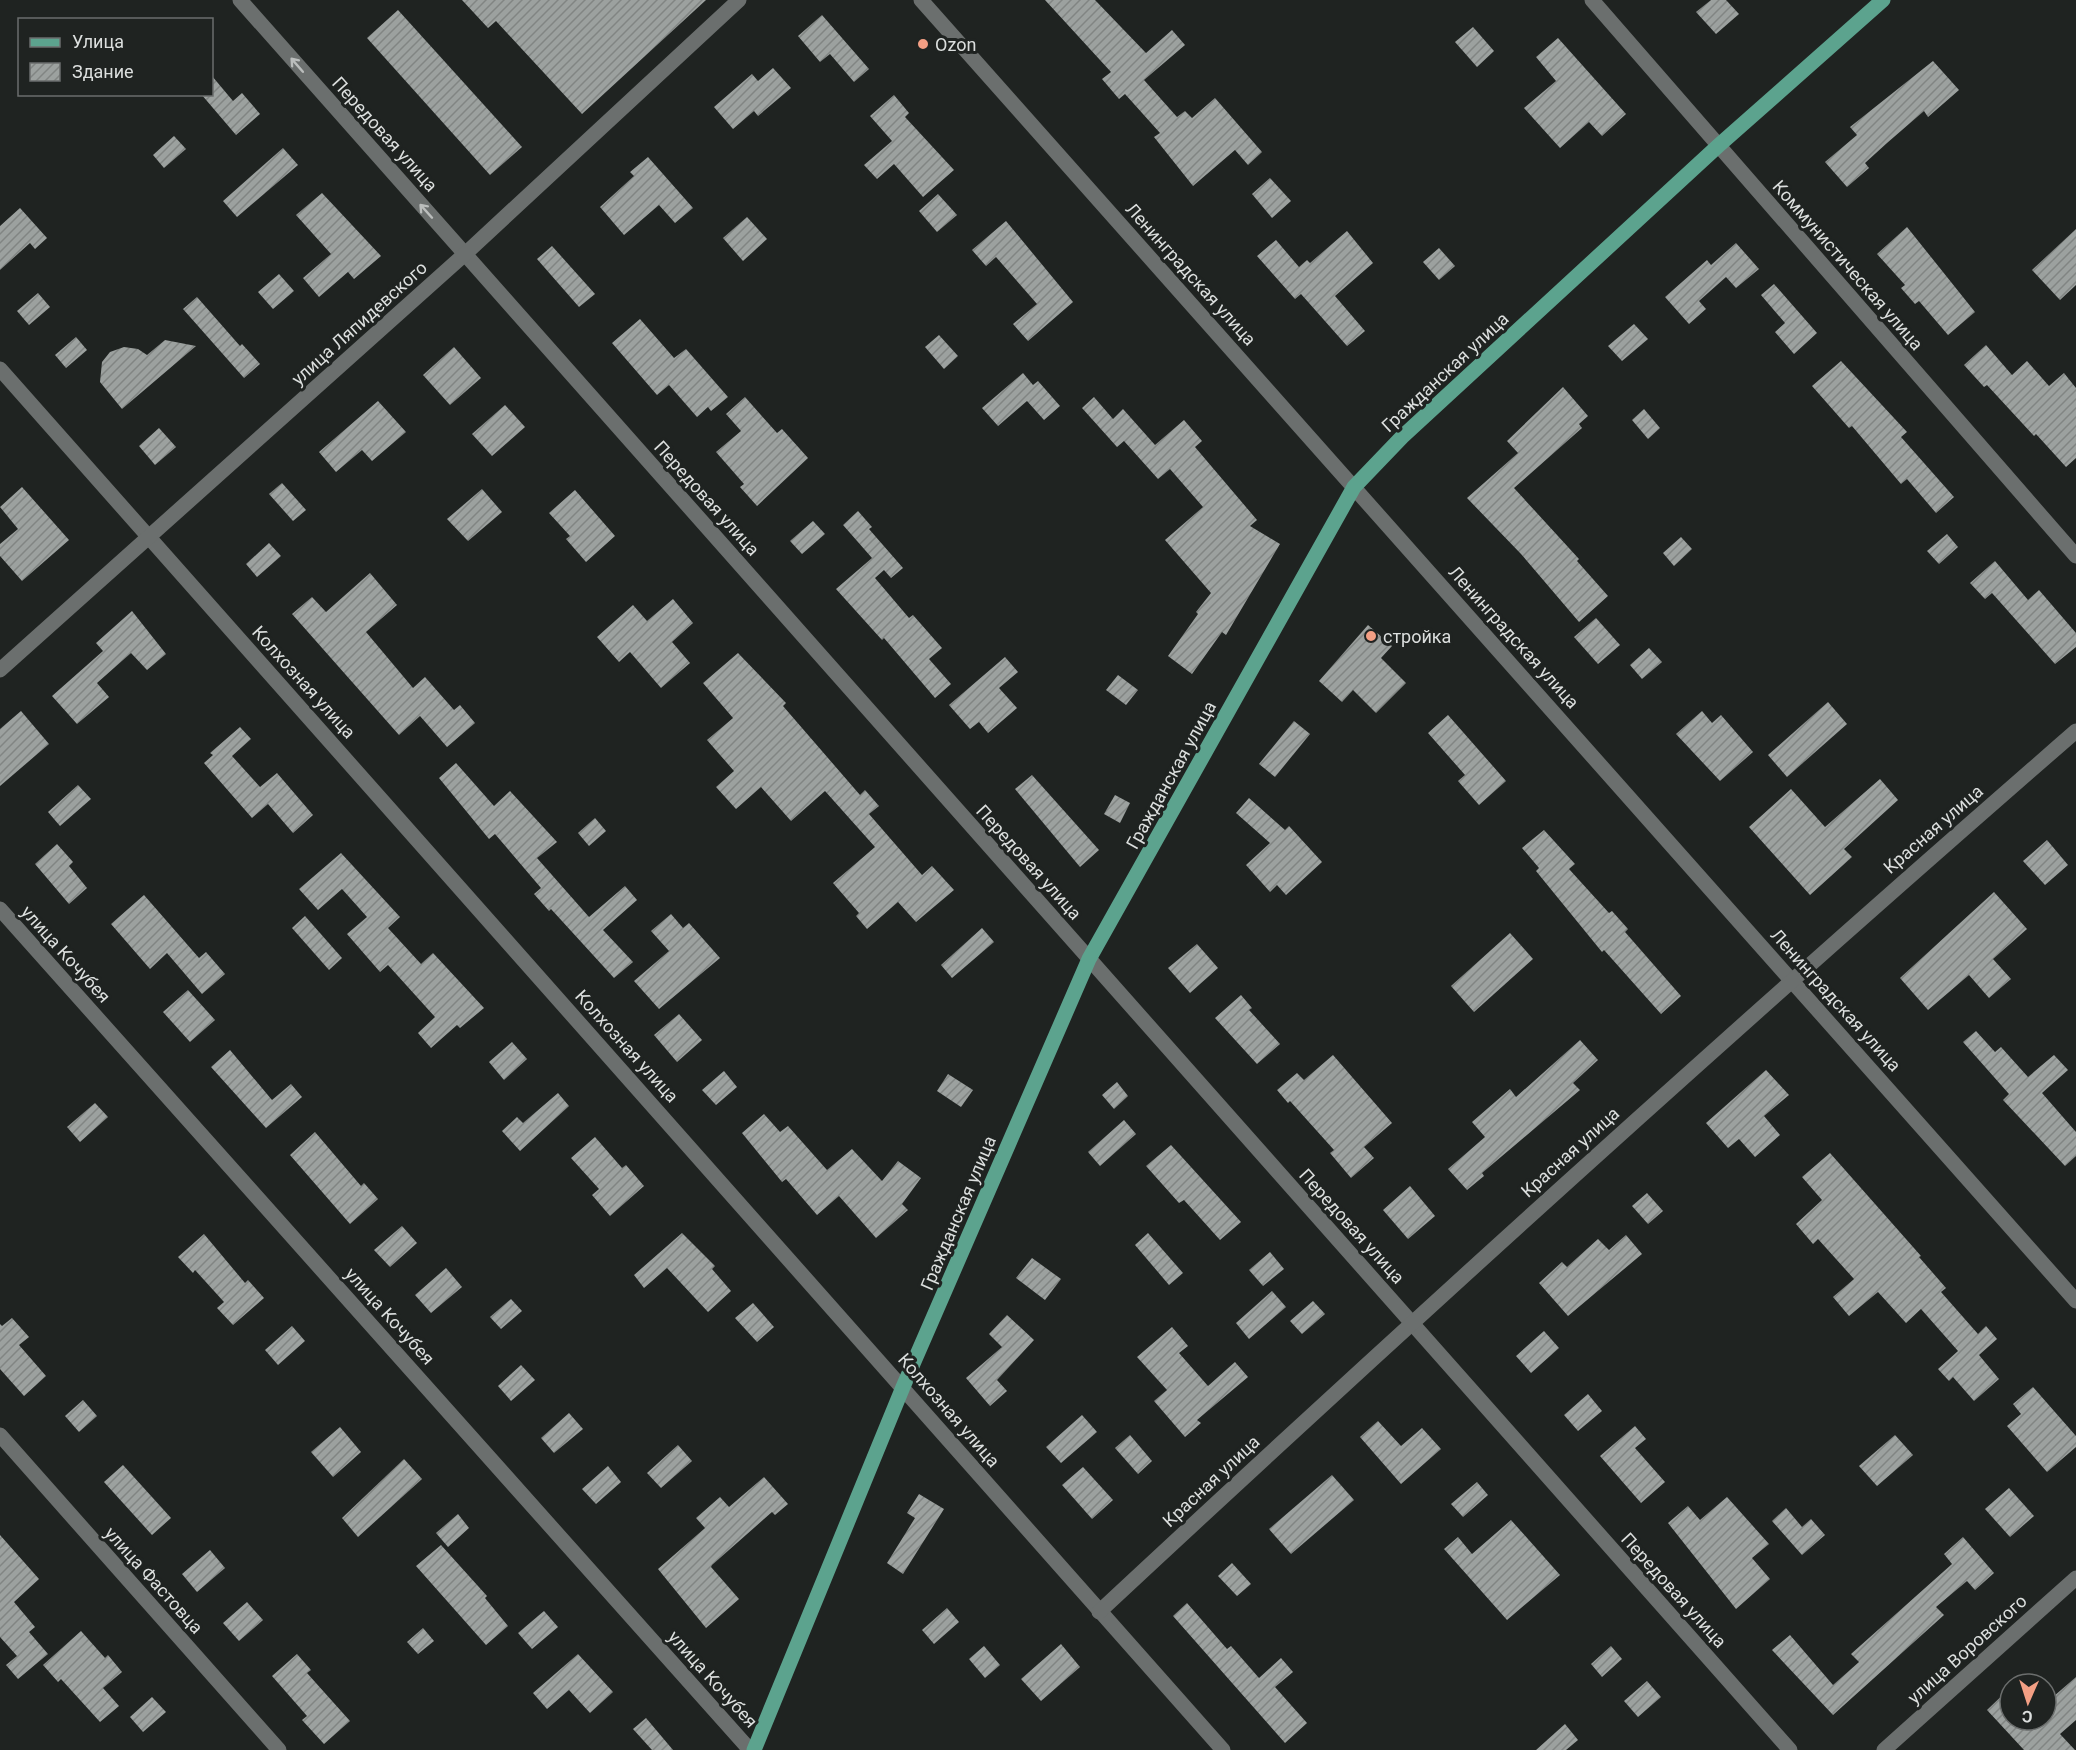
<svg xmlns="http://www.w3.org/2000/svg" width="2076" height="1750" viewBox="0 0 2076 1750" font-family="Roboto,sans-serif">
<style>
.building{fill:url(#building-hatch)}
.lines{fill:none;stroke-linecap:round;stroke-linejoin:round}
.minor{stroke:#6b6f6e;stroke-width:15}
.major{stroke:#5ca38e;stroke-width:15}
.oneway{stroke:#babdbc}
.poi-dot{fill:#f39f84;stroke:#1f2321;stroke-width:2}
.labels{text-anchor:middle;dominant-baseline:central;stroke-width:6;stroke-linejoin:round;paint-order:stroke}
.poi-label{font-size:18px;fill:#dcdfde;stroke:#1f2321;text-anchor:start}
.street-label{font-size:18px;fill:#dcdfde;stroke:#1f2321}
</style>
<defs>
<pattern id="building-hatch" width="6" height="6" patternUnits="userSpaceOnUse" patternTransform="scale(1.5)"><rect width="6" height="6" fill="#9ca19f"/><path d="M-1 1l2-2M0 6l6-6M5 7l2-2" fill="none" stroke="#818583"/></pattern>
</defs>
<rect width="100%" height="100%" fill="#1f2321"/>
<!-- building -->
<g class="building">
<polygon points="462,0 706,0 582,114 496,21 488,28"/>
<polygon points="1045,0 1095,0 1146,53 1172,30 1185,45 1144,80 1177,117 1185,111 1192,118 1215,98 1262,152 1248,165 1235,150 1193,186 1154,137 1160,133 1125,94 1119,99 1102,79 1111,72"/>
<polygon points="1711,0 1726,0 1739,14 1716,34 1696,12"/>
<polygon points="398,10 522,147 490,175 367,38"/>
<polygon points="822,15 869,69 854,82 830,54 820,62 798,36"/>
<polygon points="1473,27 1494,51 1477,67 1455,42"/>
<polygon points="1558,38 1626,114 1602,136 1589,122 1560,148 1524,108 1556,81 1536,57"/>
<polygon points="1933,61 1959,90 1928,117 1924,111 1887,143 1865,163 1869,168 1847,187 1825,162 1857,135 1850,127"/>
<polygon points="773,68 791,88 758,116 754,111 733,129 714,107 752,74 758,81"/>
<polygon points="212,76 233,101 242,93 260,114 236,135 201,94 212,94"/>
<polygon points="894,95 909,113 905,117 954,170 923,197 894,164 877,179 864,165 892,141 870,116"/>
<polygon points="174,136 186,149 164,168 153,155"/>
<polygon points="283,148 298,165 237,217 223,201"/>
<polygon points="648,157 693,208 675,223 659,205 624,235 600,207 634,176 630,172"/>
<polygon points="1270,178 1291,201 1272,218 1252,194"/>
<polygon points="322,193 381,256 354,279 348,272 319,297 303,278 331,254 296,215"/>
<polygon points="938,194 957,215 937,232 919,211"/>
<polygon points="20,208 47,238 35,249 30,243 0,270 0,226"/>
<polygon points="747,217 767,239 743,261 723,238"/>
<polygon points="1006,221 1073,302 1028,341 1013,324 1037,304 996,257 986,266 972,250"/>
<polygon points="1907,227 1975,312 1948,335 1919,301 1915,304 1901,288 1905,285 1877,254"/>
<polygon points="2076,229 2076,285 2060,300 2032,270"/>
<polygon points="1347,231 1373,263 1335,296 1365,331 1347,346 1301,294 1295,299 1257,256 1276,240 1299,267 1307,260 1310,263"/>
<polygon points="1736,243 1759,269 1736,288 1726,277 1699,301 1706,309 1689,324 1665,297 1707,260 1711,265"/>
<polygon points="552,246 595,294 579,307 537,259"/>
<polygon points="1439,248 1455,266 1439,280 1423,262"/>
<polygon points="279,274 294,291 273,309 258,292"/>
<polygon points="1774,284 1817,333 1794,354 1775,332 1785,323 1761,295"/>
<polygon points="38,293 50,307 29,325 17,311"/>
<polygon points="197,297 240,346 242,344 260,364 244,378 183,309"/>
<polygon points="640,319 674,358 686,349 728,397 711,411 708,407 697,417 669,385 657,395 612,343"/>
<polygon points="1634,324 1648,339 1622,361 1608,346"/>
<polygon points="939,335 958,356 944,369 925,347"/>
<polygon points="76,337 87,350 66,368 55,355"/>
<polygon points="165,340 196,346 122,409 100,382 102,362 110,352 124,347 138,349 147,355"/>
<polygon points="1986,345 2012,375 2027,361 2049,386 2064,373 2076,388 2076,458 2066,467 2036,434 2034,436 1987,385 1984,387 1964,365"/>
<polygon points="454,347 481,378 450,405 423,375"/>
<polygon points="1841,361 1907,432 1901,437 1954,497 1936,513 1907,479 1901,484 1852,426 1849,428 1812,386"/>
<polygon points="1023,373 1033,385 1038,381 1060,406 1044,420 1027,401 998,426 982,408"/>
<polygon points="1563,387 1588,416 1579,424 1582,428 1514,488 1579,559 1577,561 1608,596 1579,622 1521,554 1467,498 1518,453 1507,441"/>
<polygon points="745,397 777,433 782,429 808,458 757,506 740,487 744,484 716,452 741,431 726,414"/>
<polygon points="1094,397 1113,419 1123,409 1155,445 1184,420 1202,441 1195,447 1257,520 1250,526 1280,544 1226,635 1222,632 1192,674 1168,656 1198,614 1196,612 1211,593 1165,540 1203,507 1170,469 1158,479 1124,441 1117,447 1082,408"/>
<polygon points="378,401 406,432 372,461 362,450 336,472 319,452"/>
<polygon points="505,405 525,427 492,456 472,434"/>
<polygon points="1644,409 1660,428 1648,439 1632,420"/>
<polygon points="159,428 176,447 155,465 139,446"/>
<polygon points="282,483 306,510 293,521 269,494"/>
<polygon points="22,487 69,540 22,581 0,556 0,544 18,529 0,507"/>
<polygon points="482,489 502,512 468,541 447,519"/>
<polygon points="575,490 615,536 586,562 566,539 570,536 549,513"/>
<polygon points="858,511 872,527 869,529 903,568 891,578 884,570 875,578 909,618 913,615 942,648 929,659 951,684 935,698 884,638 882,640 836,589 872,558 843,525"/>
<polygon points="813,521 825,534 802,554 790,541"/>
<polygon points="1947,534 1958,547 1939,564 1927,551"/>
<polygon points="1681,537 1692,549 1674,566 1663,553"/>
<polygon points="269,543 281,556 257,577 246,564"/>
<polygon points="1995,561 2028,600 2039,590 2076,633 2076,647 2055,664 1992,593 1985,599 1970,583"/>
<polygon points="370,573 397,605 366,632 413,688 425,677 454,710 460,705 475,723 447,747 420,716 399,735 292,614 312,597 326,612"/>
<polygon points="673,599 693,623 672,642 690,663 661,688 630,652 619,662 597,637 633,605 647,621"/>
<polygon points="132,611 166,654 147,670 131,653 97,683 109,697 77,724 52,696 103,651 96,643"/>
<polygon points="1596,618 1620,645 1598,664 1574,637"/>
<polygon points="1368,625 1392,646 1381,658 1406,683 1376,713 1353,690 1342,702 1319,681"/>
<polygon points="1649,648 1662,662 1642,679 1630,665"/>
<polygon points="738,653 786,703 783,706 860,795 865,790 879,806 869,814 922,875 932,866 954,890 916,922 898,902 867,929 856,916 859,913 833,883 875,847 825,791 791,821 761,787 736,809 716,787 734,771 707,740 733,718 703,683"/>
<polygon points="1005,657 1018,672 999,688 1017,708 988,733 979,722 970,729 949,705"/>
<polygon points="1118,675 1138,690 1126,705 1106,690"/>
<polygon points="1828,702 1847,724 1787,777 1768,755"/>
<polygon points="21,711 49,744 0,786 0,729"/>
<polygon points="1702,711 1712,723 1721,715 1753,752 1720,781 1676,734"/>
<polygon points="1448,715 1506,781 1479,805 1458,781 1465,775 1428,733"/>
<polygon points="1294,721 1310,734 1275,777 1259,764"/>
<polygon points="240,727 251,739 232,756 260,787 277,773 313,815 293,833 268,804 252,818 204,763 213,755 210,753"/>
<polygon points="456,763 494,806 510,791 557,842 537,858 589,917 625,886 637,900 603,930 633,962 614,978 551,909 549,911 534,894 541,888 495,834 489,839 439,778"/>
<polygon points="1032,775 1099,850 1080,867 1015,789"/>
<polygon points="1880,779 1898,800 1844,849 1852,857 1810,895 1749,827 1791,789 1825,827"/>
<polygon points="78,785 91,799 60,826 48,812"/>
<polygon points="1115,795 1130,803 1120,823 1104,814"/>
<polygon points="1249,798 1285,830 1289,826 1322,862 1286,895 1277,885 1270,892 1246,865 1270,843 1236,813"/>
<polygon points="595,818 606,831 589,846 578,833"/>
<polygon points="1544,830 1575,864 1569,869 1609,913 1612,911 1628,929 1625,932 1681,996 1661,1014 1604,950 1602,952 1536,871 1539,868 1522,848"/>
<polygon points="2047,840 2068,865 2045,885 2023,861"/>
<polygon points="57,844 73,862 69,866 87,888 69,904 35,864"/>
<polygon points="341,853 400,917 388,928 421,964 433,953 484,1008 460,1028 457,1025 431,1048 418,1033 435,1017 388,965 380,972 347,934 367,917 342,889 318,910 299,889"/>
<polygon points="1994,892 2027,929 1993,959 2011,979 1989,998 1969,975 1928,1010 1900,978"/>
<polygon points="144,895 199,958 206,952 225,974 202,994 167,953 150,969 111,924"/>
<polygon points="671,914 683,928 689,923 720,958 659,1009 634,981 669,951 651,931"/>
<polygon points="305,916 342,958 329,970 292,928"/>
<polygon points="982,928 994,942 952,978 941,965"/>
<polygon points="1510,933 1533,959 1474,1012 1451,986"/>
<polygon points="1197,944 1218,968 1190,993 1168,968"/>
<polygon points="188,990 215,1020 190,1042 163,1012"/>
<polygon points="1241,995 1252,1008 1249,1010 1280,1044 1257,1064 1215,1018"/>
<polygon points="679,1014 702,1040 677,1062 654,1035"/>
<polygon points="1976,1031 1995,1052 2001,1047 2028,1077 2054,1055 2068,1070 2042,1093 2076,1132 2076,1156 2065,1166 2003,1100 2009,1094 1963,1042"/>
<polygon points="1580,1040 1598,1060 1573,1083 1580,1090 1482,1173 1484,1176 1467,1190 1448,1169 1485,1137 1472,1122 1510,1089 1516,1097"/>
<polygon points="512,1042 527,1059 504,1080 489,1062"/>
<polygon points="230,1050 272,1100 291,1084 302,1097 266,1128 211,1067"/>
<polygon points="1333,1055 1392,1123 1364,1147 1374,1158 1351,1178 1330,1153 1334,1150 1290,1101 1288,1103 1277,1090 1297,1073 1304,1080"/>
<polygon points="1766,1070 1789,1095 1764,1116 1780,1135 1755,1157 1739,1139 1728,1148 1706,1123"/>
<polygon points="724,1071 737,1087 716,1105 702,1090"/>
<polygon points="948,1074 973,1090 961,1107 937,1091"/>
<polygon points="1117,1082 1128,1096 1114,1109 1102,1095"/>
<polygon points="558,1093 569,1106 520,1151 502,1131 517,1117 523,1123"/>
<polygon points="95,1103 108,1117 80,1142 67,1127"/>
<polygon points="764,1114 780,1132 788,1126 827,1170 852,1149 882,1181 898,1161 921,1178 902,1204 908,1210 876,1238 839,1196 817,1215 786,1179 782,1182 742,1133"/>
<polygon points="1124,1120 1136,1134 1100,1166 1088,1152"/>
<polygon points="315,1132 361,1186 364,1183 378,1199 350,1224 290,1155"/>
<polygon points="595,1137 622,1168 626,1165 644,1186 610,1216 592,1195 599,1189 571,1158"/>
<polygon points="1171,1145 1241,1222 1220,1240 1184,1200 1179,1203 1146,1166"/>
<polygon points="1830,1153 1921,1256 1919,1257 1946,1288 1941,1292 1978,1334 1986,1326 1997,1339 1979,1355 1999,1379 1974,1401 1953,1377 1949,1381 1938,1369 1958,1351 1921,1309 1906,1323 1878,1292 1849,1316 1833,1297 1854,1279 1818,1239 1813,1244 1796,1224 1822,1200 1802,1177"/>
<polygon points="1410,1186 1435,1216 1408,1239 1383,1210"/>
<polygon points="1647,1193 1663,1211 1648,1224 1632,1206"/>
<polygon points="402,1226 417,1243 390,1267 374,1250"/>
<polygon points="682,1233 715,1266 712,1269 731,1291 708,1312 667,1268 644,1288 634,1275"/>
<polygon points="1148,1233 1183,1273 1169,1285 1135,1245"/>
<polygon points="204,1234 245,1283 248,1280 264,1298 233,1325 217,1308 224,1302 195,1270 193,1273 178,1257"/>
<polygon points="1626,1235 1642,1254 1568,1316 1539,1283 1562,1262 1567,1267 1598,1239 1609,1250"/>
<polygon points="1270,1252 1284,1269 1263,1286 1249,1270"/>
<polygon points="1032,1258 1061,1279 1045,1300 1016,1278"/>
<polygon points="446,1268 462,1287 431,1313 415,1295"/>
<polygon points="1272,1291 1286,1307 1249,1339 1236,1323"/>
<polygon points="511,1299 522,1311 501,1329 490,1317"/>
<polygon points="1313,1301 1325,1314 1302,1334 1290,1321"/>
<polygon points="753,1303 774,1327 757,1342 735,1318"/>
<polygon points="1007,1315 1034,1340 997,1380 1007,1391 990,1406 966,1378 1002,1347 989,1334"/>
<polygon points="12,1318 29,1337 19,1345 46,1376 24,1396 0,1369 0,1324 2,1326"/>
<polygon points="292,1326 305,1341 278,1365 265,1350"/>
<polygon points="1172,1327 1188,1346 1179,1353 1208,1386 1235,1362 1248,1377 1197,1420 1201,1423 1185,1437 1154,1401 1167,1390 1137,1357"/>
<polygon points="1544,1331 1559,1348 1531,1373 1516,1356"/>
<polygon points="521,1365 535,1380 511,1401 498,1386"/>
<polygon points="2033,1387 2076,1436 2076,1447 2047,1472 2007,1426 2021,1414 2013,1404"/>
<polygon points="1588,1394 1602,1411 1578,1431 1564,1415"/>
<polygon points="83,1400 97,1416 79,1432 65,1416"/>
<polygon points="569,1413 583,1429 554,1453 541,1438"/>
<polygon points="1082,1415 1097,1432 1061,1463 1046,1447"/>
<polygon points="1378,1421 1401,1446 1422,1428 1441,1449 1401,1484 1360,1437"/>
<polygon points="1635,1426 1646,1439 1635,1448 1665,1482 1641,1503 1600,1456"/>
<polygon points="340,1427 361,1452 333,1477 311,1452"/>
<polygon points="1130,1435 1152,1461 1138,1474 1115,1448"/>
<polygon points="1895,1435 1913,1455 1877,1486 1859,1466"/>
<polygon points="678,1445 692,1461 661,1488 647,1473"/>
<polygon points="404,1459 422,1479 358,1537 342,1518"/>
<polygon points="123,1465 171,1518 152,1535 104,1482"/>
<polygon points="608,1466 621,1482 596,1504 582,1489"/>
<polygon points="1083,1467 1113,1500 1092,1519 1062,1485"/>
<polygon points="1332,1475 1354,1500 1291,1554 1269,1529"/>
<polygon points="764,1477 788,1504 775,1515 772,1512 712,1565 711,1567 739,1599 706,1628 658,1569 705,1528 696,1518 720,1497 729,1507"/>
<polygon points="1477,1482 1488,1495 1463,1517 1451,1504"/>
<polygon points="2009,1488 2034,1516 2010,1537 1985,1509"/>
<polygon points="919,1494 944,1509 903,1574 887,1563 915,1518 907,1513"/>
<polygon points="1727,1497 1769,1544 1752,1558 1770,1579 1736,1609 1668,1523 1688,1506 1700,1520"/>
<polygon points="1786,1508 1802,1527 1811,1519 1825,1535 1802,1555 1772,1521"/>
<polygon points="458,1514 469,1528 448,1547 436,1533"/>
<polygon points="1511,1520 1560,1575 1507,1620 1444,1549 1458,1537 1472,1554"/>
<polygon points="0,1535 39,1579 14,1602 35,1627 29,1632 48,1654 18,1679 6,1665 17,1656 0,1637"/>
<polygon points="1963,1537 1994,1573 1975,1590 1967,1581 1936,1607 1944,1615 1833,1715 1772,1650 1790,1635 1833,1685 1859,1662 1851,1654 1952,1564 1944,1554"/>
<polygon points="441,1545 487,1596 485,1598 508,1626 486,1645 416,1566"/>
<polygon points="210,1550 225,1568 197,1592 182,1574"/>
<polygon points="1232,1563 1251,1584 1237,1596 1218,1576"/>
<polygon points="247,1602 263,1620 239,1641 223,1623"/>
<polygon points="1187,1603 1227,1649 1231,1646 1259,1678 1281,1658 1293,1672 1275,1687 1307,1723 1285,1743 1173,1616"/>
<polygon points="947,1608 959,1622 934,1644 922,1630"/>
<polygon points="544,1611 558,1627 532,1649 518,1633"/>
<polygon points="423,1628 434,1641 418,1654 407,1642"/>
<polygon points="81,1631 105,1658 108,1655 122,1672 103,1688 119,1706 100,1722 61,1679 58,1682 43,1665"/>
<polygon points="1061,1644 1080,1667 1041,1701 1021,1679"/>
<polygon points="984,1646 1000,1665 985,1678 969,1659"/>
<polygon points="1611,1646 1622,1659 1602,1677 1591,1664"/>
<polygon points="297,1654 311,1670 307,1673 350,1721 324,1744 302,1720 307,1716 272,1676"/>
<polygon points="578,1654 613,1692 590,1713 569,1690 547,1709 533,1693"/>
<polygon points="2076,1677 2076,1720 2060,1734 2075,1750 2024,1750 1987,1710 2010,1688 2010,1720 2046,1720 2046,1703"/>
<polygon points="1647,1681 1661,1697 1638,1717 1624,1701"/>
<polygon points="152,1697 166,1712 143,1732 130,1717"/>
<polygon points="646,1718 673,1750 652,1750 633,1729"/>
<polygon points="1565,1724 1578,1740 1566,1750 1536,1750"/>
</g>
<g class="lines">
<!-- minor -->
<g class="minor">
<polyline points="240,0 1790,1750"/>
<polyline points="921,0 2076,1301"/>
<polyline points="1592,0 2076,556"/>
<polyline points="0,369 1223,1750"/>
<polyline points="0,670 465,254 739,0"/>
<polyline points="0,909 750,1750"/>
<polyline points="0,1435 279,1750"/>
<path d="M1099 1612C1420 1313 1745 1019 2076 731"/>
<polyline points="1884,1750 2076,1578"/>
</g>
<!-- major -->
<polyline class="major" points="754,1750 903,1387 1089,959 1354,487 1402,437 1718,146 1883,0"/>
</g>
<!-- one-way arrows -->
<defs><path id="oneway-shaft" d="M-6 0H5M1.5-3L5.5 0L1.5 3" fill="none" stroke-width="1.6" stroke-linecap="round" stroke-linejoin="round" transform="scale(1.5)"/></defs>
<g class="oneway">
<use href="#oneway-shaft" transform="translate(297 65) rotate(-131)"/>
<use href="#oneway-shaft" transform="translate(426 211) rotate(-132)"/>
</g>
<!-- markers -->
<g class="poi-dot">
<circle cx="923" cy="44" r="6"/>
<circle cx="1371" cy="636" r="6"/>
</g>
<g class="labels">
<!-- poi labels -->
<g class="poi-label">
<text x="935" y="44">Ozon</text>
<text x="1383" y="636">стройка</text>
</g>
<!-- street labels -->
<g class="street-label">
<text transform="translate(385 134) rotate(48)">Передовая улица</text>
<text transform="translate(1848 265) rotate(49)">Коммунистическая улица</text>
<text transform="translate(1191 274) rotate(48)">Ленинградская улица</text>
<text transform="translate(359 323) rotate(-42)">улица Ляпидевского</text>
<text transform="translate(1445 372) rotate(-43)">Гражданская улица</text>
<text transform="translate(707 498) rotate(48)">Передовая улица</text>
<text transform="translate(1514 637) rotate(48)">Ленинградская улица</text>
<text transform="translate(304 682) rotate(48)">Колхозная улица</text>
<text transform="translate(1171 775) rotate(-61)">Гражданская улица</text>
<text transform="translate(1933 829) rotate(-41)">Красная улица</text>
<text transform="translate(1029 862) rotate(48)">Передовая улица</text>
<text transform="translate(66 954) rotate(48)">улица Кочубея</text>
<text transform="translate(1836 1000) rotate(48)">Ленинградская улица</text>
<text transform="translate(627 1046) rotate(48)">Колхозная улица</text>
<text transform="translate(1570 1152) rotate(-42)">Красная улица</text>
<text transform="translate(958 1213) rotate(-67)">Гражданская улица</text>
<text transform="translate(1352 1226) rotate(48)">Передовая улица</text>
<text transform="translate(390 1316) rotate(48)">улица Кочубея</text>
<text transform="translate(949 1410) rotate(49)">Колхозная улица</text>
<text transform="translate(1211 1481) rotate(-43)">Красная улица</text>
<text transform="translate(154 1580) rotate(48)">улица Фастовца</text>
<text transform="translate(1674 1590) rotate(48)">Передовая улица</text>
<text transform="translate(1967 1649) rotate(-42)">улица Воровского</text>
<text transform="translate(713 1679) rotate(48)">улица Кочубея</text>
</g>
</g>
<!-- legend -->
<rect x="18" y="18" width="195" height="78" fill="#1f2321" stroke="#6b6e6d" stroke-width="1.5"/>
<rect x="30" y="38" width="30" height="9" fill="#5ca38e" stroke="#6b6e6d" stroke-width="1.5"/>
<text x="72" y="48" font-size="18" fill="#dcdfde">Улица</text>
<rect x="30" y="63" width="30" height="18" fill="url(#building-hatch)" stroke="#6b6e6d" stroke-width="1.5"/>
<text x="72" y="78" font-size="18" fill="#dcdfde">Здание</text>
<!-- north arrow -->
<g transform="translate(2028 1702) rotate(183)"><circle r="28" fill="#1f2321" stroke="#6b6e6d" stroke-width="1.5"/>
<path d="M0-4.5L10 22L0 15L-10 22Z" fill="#f39f84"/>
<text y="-9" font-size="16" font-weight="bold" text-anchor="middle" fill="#dcdfde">С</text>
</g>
</svg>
